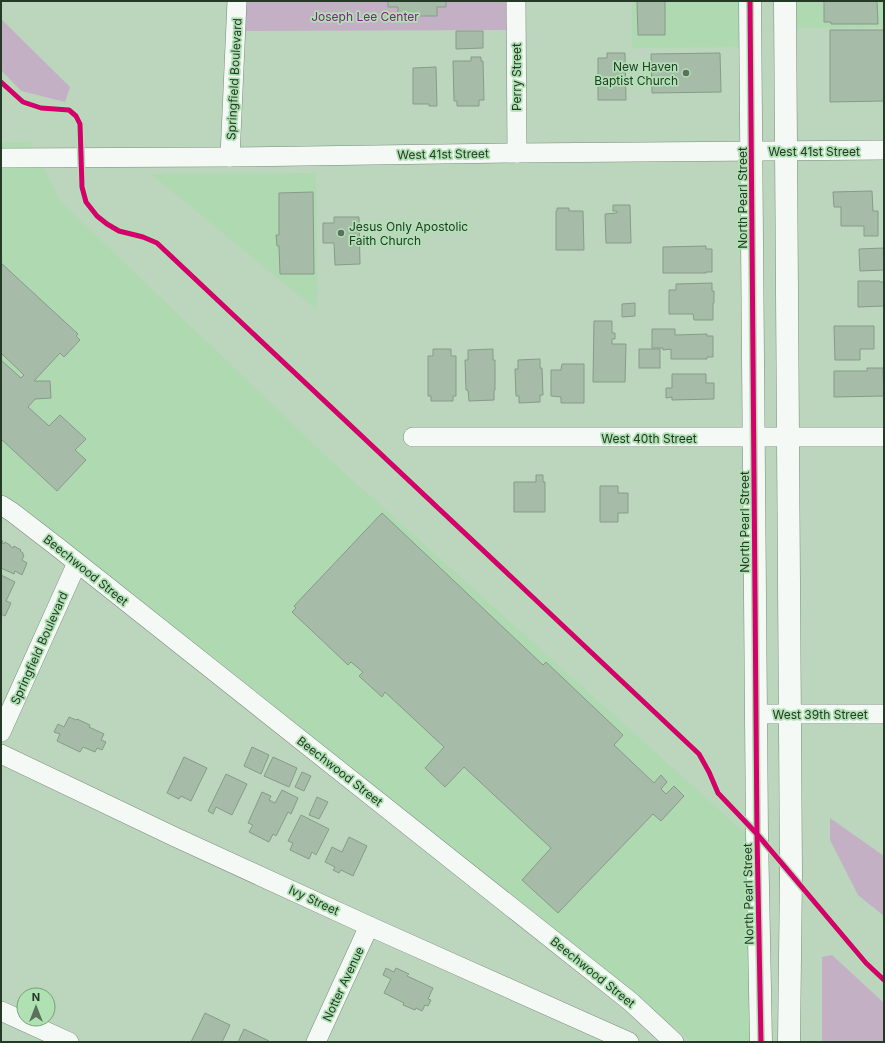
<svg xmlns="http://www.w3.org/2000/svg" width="885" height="1043" viewBox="0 0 885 1043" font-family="Inter,sans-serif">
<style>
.built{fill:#aed9b1}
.green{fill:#c4b0c5}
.building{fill:#a6bba8;stroke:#879b88}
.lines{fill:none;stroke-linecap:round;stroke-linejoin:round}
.minor-casing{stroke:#788d7a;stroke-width:20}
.tertiary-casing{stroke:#788d7a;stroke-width:23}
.minor{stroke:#f5f9f5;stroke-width:19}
.tertiary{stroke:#f5f9f5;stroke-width:22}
.cycleway-casing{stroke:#b0e1b3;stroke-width:8}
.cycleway{stroke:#d6006c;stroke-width:5}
.poi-dot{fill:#5a705c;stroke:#b0e1b3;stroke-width:1.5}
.labels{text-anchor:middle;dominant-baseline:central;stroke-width:3.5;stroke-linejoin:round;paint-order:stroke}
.park-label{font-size:12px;fill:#802182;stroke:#b0e1b3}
.poi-label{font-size:12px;fill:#253927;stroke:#b0e1b3;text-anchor:end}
.street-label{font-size:12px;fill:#253927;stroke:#b0e1b3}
</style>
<rect width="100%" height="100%" fill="#bbd6bd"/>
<!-- built -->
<g class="built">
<polygon points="632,1 739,1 740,47 632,48"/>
<polygon points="797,1 884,1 884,27 797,28"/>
<polygon points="1,142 30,142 60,201 330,460 746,834 752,1042 693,1042 177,629 1,492"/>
<polygon points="316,173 317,310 151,174"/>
</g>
<!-- green -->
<g class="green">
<polygon points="245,1 506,1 507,30 245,31"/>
<polygon points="1,19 70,87 65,102 21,91 1,70"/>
<polygon points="830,818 884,856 884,916 858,895 830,840"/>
<polygon points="832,955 884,1003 884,1042 822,1042 822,957"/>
</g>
<!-- building -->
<g class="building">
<polygon points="388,1 446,1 446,7 437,7 437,16 398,16 398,7 388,7"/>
<polygon points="637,1 665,1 665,35 638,35"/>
<polygon points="824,1 877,1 878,24 831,24 831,22 824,22"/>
<polygon points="830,30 884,30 884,101 830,102"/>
<polygon points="456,31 483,31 483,48 456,49"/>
<polygon points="607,53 625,53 626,100 598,100 598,58 607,58"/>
<polygon points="720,53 721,92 652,93 651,54"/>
<polygon points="471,57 481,57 481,61 483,61 484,100 479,100 479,106 457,106 457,101 454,101 453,61 471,61"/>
<polygon points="436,67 437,106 429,106 429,104 413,104 413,68"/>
<polygon points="872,191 873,211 878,211 878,236 864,236 864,226 841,226 841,207 834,207 833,192"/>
<polygon points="313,192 314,274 280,274 279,246 277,246 276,235 279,235 279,193"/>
<polygon points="613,205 630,205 631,243 606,243 605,214 617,213 617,211 613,211"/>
<polygon points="557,208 569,208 569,211 583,211 584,250 556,250 556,211 557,211"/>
<polygon points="334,217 359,217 360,264 335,265 334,243 323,243 323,223 334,223"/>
<polygon points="706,246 706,249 712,249 712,272 706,272 706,273 663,273 663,247"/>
<polygon points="884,248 884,270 860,271 859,249"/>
<polygon points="1,263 78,334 76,336 80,340 64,357 60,353 34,381 50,381 51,398 35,399 28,407 49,426 60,415 86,439 75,450 86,460 57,491 1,439 1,360 21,378 24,375 1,353"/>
<polygon points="858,281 880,281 880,282 884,282 884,306 858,307"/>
<polygon points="712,283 712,291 714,291 714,303 713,303 713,320 694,320 693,314 669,314 669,290 676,290 676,284"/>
<polygon points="635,303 635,316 622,317 622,304"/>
<polygon points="594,321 612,321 612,333 615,333 615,339 612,339 612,344 626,344 625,382 593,382"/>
<polygon points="834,326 874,326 874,349 860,349 860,360 835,360"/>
<polygon points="652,329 675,329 675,335 707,334 707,336 713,336 713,357 707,357 707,359 671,359 671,349 663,350 663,348 652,348"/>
<polygon points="433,349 451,349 451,356 456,356 456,396 453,396 453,401 431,401 431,396 428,396 428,356 433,356"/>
<polygon points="493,349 493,360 495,360 495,390 494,390 494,400 469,401 468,390 466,390 465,360 468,360 468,350"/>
<rect x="639" y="349" width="21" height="19"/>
<polygon points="540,359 540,368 542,368 543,395 540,395 540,402 519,403 519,396 516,396 515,369 518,369 518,360"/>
<polygon points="562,364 584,364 584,403 561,403 561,397 551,396 551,370 561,370"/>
<polygon points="867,368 883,368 884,396 834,397 834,371 867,371"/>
<polygon points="672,374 706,374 706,383 714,383 714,399 672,400 672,397 666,398 666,388 672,388"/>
<polygon points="536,475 543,475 543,482 545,482 545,512 514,512 514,482 536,482"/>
<polygon points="600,486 618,486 618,493 628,493 628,513 618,513 618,522 600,522"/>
<polygon points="382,513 543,665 546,662 623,735 614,745 654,783 661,775 667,782 661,789 666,794 674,786 684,796 661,821 653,814 558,913 522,880 551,848 464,767 445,787 425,768 444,747 385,692 382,697 359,676 363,672 351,662 348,665 292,612 296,608 294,606"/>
<polygon points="1,541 3,541 2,543 4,544 5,542 10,545 10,546 13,548 14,546 21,550 20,551 23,553 23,555 24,555 22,560 27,563 22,575 15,571 14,574 1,568"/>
<polygon points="1,575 15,582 6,601 11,603 5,616 1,614"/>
<polygon points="69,717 76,720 77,719 90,725 89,727 104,734 101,740 106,742 102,750 97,748 95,752 83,747 80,752 57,741 60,734 54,732 58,724 64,727"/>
<polygon points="252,747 269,755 261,774 244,766"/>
<polygon points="184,757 207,768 191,801 181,796 179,799 167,793"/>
<polygon points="273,757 297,768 289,787 264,776"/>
<polygon points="302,772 311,776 304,791 295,787"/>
<polygon points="226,774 247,784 232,815 216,807 213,814 208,811"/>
<polygon points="282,790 298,798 291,814 288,812 276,836 273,834 269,842 249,832 253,825 248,823 262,792 271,796 269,800 275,803"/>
<polygon points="317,797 328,802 319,819 309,815"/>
<polygon points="301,815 329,829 316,855 312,852 309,859 290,850 293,843 288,841"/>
<polygon points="349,837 367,846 353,876 341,870 339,873 333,870 335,867 325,862 332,847 342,852"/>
<polygon points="386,968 394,972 396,968 409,974 407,976 433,988 428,999 431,1000 428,1006 425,1005 422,1011 416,1008 415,1010 403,1005 404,1003 384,993 391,979 383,975"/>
<polygon points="205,1013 230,1025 222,1042 191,1042"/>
<polygon points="244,1029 269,1041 269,1042 238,1042"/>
</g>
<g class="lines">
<defs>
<g id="minor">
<polyline points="516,1 517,153"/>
<polyline points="230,157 237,1"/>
<polyline points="1,158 230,157 517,153 884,150"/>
<polyline points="413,437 884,437"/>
<polyline points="1,505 12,512 60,549 631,1002 674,1042"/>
<polyline points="756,714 884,714"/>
<polyline points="1,732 77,563"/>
<polyline points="1,754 175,837 369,926 629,1042"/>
<polyline points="1,1011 69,1042"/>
<polyline points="316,1042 369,926"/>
</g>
<g id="tertiary">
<polyline points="750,1 757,834 761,1042"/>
<polyline points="785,1 791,874 789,1042"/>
</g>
</defs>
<!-- minor casing -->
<use href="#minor" class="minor-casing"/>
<!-- tertiary casing -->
<use href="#tertiary" class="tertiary-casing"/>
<!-- minor -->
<use href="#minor" class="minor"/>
<!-- tertiary -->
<use href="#tertiary" class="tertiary"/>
<defs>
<g id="cycleway">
<polyline points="750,1 757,834 761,1042"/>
<polyline points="1,82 23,102 41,108 69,110 76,116 80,124 82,187 86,202 97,216 107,224 119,231 143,237 157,243 699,754 709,772 718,793 757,834 866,963 884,980"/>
</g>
</defs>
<!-- cycleway casing -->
<use href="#cycleway" class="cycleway-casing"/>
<!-- cycleway -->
<use href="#cycleway" class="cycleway"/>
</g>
<!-- markers -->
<g class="poi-dot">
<circle cx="686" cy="73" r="4"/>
<circle cx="341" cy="233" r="4"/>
</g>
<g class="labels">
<!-- park labels -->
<g class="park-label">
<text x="365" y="16">Joseph Lee Center</text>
</g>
<!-- poi labels -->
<g class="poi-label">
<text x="678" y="66">New Haven<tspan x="678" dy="14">Baptist Church</tspan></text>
<text x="349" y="226" text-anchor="start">Jesus Only Apostolic<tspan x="349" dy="14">Faith Church</tspan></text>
</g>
<!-- street labels -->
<g class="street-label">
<text transform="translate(516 77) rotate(-90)">Perry Street</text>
<text transform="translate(234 79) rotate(-87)">Springfield Boulevard</text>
<text x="814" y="151">West 41st Street</text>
<text transform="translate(443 154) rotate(-1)">West 41st Street</text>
<text transform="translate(742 198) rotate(-90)">North Pearl Street</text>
<text x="649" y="438">West 40th Street</text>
<text transform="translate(744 522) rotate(-90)">North Pearl Street</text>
<text transform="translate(86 570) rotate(39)">Beechwood Street</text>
<text transform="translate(39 648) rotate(-66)">Springfield Boulevard</text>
<text x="820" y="714">West 39th Street</text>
<text transform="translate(340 771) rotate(38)">Beechwood Street</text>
<text transform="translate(748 894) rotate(-91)">North Pearl Street</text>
<text transform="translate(314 900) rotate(25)">Ivy Street</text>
<text transform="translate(593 972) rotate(39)">Beechwood Street</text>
<text transform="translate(343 984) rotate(-65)">Notter Avenue</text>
</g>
</g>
<!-- border -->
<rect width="885" height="1043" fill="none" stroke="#253927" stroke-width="4"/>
<!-- north arrow -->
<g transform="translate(36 1007)"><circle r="19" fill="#b0e1b3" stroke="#789e7b"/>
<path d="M0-3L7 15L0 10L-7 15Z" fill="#5a705c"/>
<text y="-6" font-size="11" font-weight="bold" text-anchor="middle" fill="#253927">N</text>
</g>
</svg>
